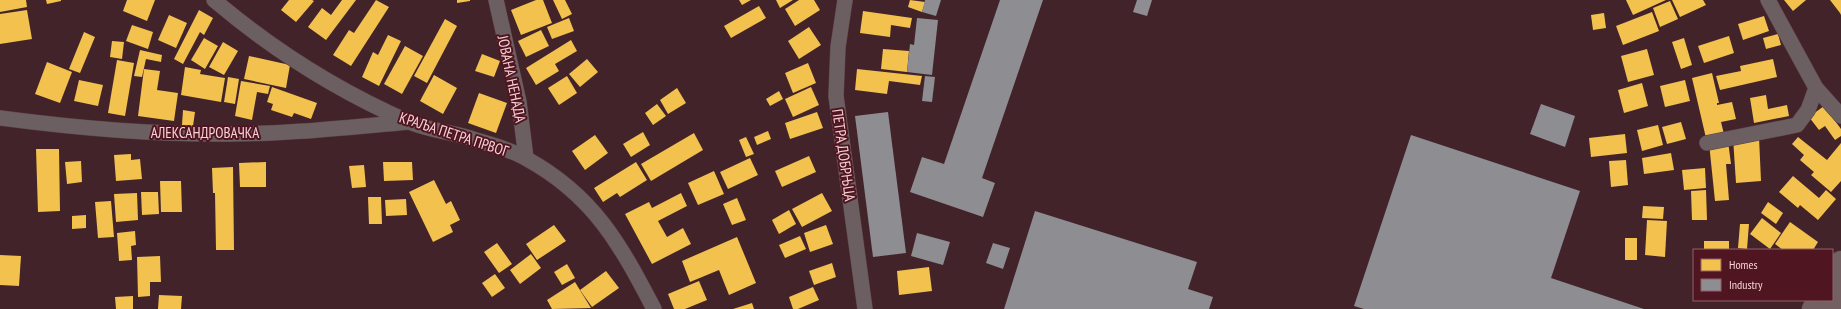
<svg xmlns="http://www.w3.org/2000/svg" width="1841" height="309" viewBox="0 0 1841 309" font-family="'PT Sans Narrow',sans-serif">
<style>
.homes{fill:#f2c14e}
.industry{fill:#8d8d92}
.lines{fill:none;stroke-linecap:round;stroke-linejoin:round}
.minor-casing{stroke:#5c4146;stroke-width:16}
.secondary-casing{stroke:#5c4146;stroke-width:23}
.minor{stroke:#6c5f61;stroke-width:15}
.secondary{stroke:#726063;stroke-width:22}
.labels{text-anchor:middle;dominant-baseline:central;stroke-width:4;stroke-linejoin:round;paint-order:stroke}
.street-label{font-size:15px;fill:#f7d1d5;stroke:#4f1621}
</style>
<rect width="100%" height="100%" fill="#422329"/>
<!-- homes -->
<g class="homes">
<polygon points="0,0 26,0 27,7 0,12"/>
<polygon points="46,0 61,0 61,1 47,4"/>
<polygon points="127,0 155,0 147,21 123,11"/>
<polygon points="289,0 312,0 314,1 296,22 281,10"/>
<polygon points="342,0 356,0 326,40 308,27 322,8 331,15"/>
<polygon points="376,0 389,7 351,66 333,55 349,30 354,33"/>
<polygon points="457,0 470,0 470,1 457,3"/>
<polygon points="536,0 543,0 552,23 521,35 511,10"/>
<polygon points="553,0 565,0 572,14 562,19"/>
<polygon points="739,0 751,0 742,5"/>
<polygon points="776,0 793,0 780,8"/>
<polygon points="799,0 814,0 820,10 795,26 785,9"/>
<polygon points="910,0 925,2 922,12 908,7"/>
<polygon points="1626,0 1666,0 1633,15"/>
<polygon points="1672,0 1703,0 1706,5 1680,17"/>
<polygon points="1784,0 1806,0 1793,11"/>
<polygon points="1830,0 1841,0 1841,15 1840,13"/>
<polygon points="1670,1 1678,19 1660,27 1653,8"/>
<polygon points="759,6 766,18 731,38 724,26"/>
<polygon points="27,10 32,39 0,44 0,14"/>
<polygon points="199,10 213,18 204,35 200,32 183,64 174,59"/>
<polygon points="863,11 912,18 910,28 891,25 890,37 860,33"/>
<polygon points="1652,12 1659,31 1623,45 1616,26"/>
<polygon points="1604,13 1606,28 1593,30 1591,15"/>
<polygon points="169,15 187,23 176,48 158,40"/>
<polygon points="1764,16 1769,31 1743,40 1738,24"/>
<polygon points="569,18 574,31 552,39 547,27"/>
<polygon points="445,19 457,26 427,83 414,76"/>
<polygon points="132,25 153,32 148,49 126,41"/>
<polygon points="809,27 821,45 799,59 788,41"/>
<polygon points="541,30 549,46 526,57 518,41"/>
<polygon points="84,32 95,37 80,73 69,69"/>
<polygon points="1778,34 1781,45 1766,49 1763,38"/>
<polygon points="388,35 401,41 379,86 362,77 373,52 378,55"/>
<polygon points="1729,36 1734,53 1704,63 1698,46"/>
<polygon points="204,38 218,46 205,69 191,60"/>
<polygon points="1684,38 1692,65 1681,69 1672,42"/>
<polygon points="571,40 577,51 555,64 559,71 536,85 526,68"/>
<polygon points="112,41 124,42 122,59 110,57"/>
<polygon points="223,42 238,51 224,75 209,67"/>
<polygon points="405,46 423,56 402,94 384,84"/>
<polygon points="883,49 909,51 907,72 881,69"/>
<polygon points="1647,49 1654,75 1628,82 1621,56"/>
<polygon points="140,50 162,55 161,62 146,59 142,77 134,76"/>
<polygon points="482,54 500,61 494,77 475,71"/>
<polygon points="249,56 290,65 286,88 244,79"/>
<polygon points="587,59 598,72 580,87 569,74"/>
<polygon points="1773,59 1777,77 1720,90 1716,76 1741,71 1740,66"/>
<polygon points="117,60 134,63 125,116 108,113"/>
<polygon points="47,62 72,72 60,103 35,94"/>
<polygon points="808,63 816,83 793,93 785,73"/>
<polygon points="185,67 201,70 200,74 225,78 221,102 181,95"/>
<polygon points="144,69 160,71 157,90 178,93 174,121 138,116"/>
<polygon points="857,69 922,76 920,85 889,81 887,94 855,90"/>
<polygon points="1712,73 1719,103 1717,103 1717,105 1732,102 1736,119 1721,122 1724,134 1706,138 1692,78"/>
<polygon points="434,75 457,88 443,114 420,101"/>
<polygon points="567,76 577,93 559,105 548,88"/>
<polygon points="228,77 239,79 235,104 224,102"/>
<polygon points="79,80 103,85 98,106 74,101"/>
<polygon points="1685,80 1690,101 1665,107 1660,86"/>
<polygon points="241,81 270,86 268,94 257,92 252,120 235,116"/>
<polygon points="1642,83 1648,106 1624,113 1618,90"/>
<polygon points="272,87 317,103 311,119 294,113 292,117 271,110 273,104 267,102"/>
<polygon points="811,87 819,105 793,117 785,99"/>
<polygon points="677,88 686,103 668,114 660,100"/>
<polygon points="779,91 783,99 770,106 766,99"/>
<polygon points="479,93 507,103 496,133 468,123"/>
<polygon points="1766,95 1768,109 1787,105 1789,116 1754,123 1750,98"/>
<polygon points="657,104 666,116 653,125 645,113"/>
<polygon points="1824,106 1841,129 1841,136 1835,140 1825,126 1819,130 1809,117"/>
<polygon points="183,110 195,112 193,126 182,125"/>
<polygon points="817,112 823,128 790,139 785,123"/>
<polygon points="1681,122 1686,139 1667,144 1662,127"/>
<polygon points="1658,125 1663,145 1642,151 1637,130"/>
<polygon points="768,131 771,139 757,145 754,137"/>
<polygon points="643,132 650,145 631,157 623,144"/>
<polygon points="694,133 703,150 651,181 641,164"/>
<polygon points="1625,134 1627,153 1591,157 1589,138"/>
<polygon points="595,135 608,153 585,170 572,151"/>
<polygon points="746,137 754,154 746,157 739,140"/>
<polygon points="1759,137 1761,181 1736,183 1733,138"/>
<polygon points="1798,137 1827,160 1841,143 1841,181 1831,192 1811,175 1814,172 1800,160 1804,155 1792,144"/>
<polygon points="1728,141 1731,164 1726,164 1729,200 1715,201 1709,143"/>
<polygon points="36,149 59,149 60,211 38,212"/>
<polygon points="1671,153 1674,170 1644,174 1642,158"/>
<polygon points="131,154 131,160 140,159 142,179 116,181 114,155"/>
<polygon points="809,156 816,172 782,187 775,171"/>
<polygon points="750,158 758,175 728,189 720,172"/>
<polygon points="1626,160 1628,185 1611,187 1609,161"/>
<polygon points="81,161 82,182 67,184 65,162"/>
<polygon points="266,162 266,187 240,187 239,163"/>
<polygon points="383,162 412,162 413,180 384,181"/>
<polygon points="636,162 647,180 620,197 617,193 603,202 594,188"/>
<polygon points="364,165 366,187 352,188 349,166"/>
<polygon points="233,167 234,250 216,250 215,193 213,193 212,168"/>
<polygon points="1705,168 1706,188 1684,190 1682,170"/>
<polygon points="714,171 724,194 698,205 688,183"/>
<polygon points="1793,176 1819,198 1826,190 1836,199 1818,220 1800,205 1798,208 1779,192"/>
<polygon points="434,180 446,204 451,201 460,220 450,225 453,232 433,242 409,192"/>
<polygon points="160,181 181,181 182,212 161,212"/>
<polygon points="1706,190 1707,220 1692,220 1691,191"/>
<polygon points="141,192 158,192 159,214 142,215"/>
<polygon points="137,193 138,220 116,222 114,194"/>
<polygon points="681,193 687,206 658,221 667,237 683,228 691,244 652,264 625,214 649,202 652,208"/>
<polygon points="822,193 832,211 802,227 792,209"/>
<polygon points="368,197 381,197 382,224 369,224"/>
<polygon points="737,198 746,220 732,225 723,204"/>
<polygon points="406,199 407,215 386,216 385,200"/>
<polygon points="111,201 114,237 98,238 95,202"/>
<polygon points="1768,202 1783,213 1776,224 1761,213"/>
<polygon points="1643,206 1664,207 1663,219 1642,218"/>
<polygon points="789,210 796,224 779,234 772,220"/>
<polygon points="86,215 86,228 72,229 72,216"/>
<polygon points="1762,218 1781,233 1770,249 1750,234"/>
<polygon points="1647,220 1667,221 1665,257 1645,255"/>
<polygon points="1790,222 1818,242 1813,250 1783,250 1775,244"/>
<polygon points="1740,224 1749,224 1747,249 1738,248"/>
<polygon points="554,225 566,241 537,260 526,244"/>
<polygon points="826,225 833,244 810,252 804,233"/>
<polygon points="135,231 136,245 131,246 132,260 119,261 117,233"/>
<polygon points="800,236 806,249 785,258 779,245"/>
<polygon points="737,237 756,283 729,295 719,270 690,282 682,261"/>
<rect x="1625" y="238" width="12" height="22"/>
<rect x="1704" y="241" width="25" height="9"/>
<polygon points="497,243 512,264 499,273 484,252"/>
<polygon points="531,254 541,268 520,284 510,270"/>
<polygon points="0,255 21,256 19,286 0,285"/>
<polygon points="160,256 161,282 150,282 150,296 138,297 137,257"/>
<polygon points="832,263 836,277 814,285 809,271"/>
<polygon points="567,264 575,278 562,285 554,272"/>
<polygon points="929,267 932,291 899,295 897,271"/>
<polygon points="606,271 619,288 592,307 580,290"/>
<polygon points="495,274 505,288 492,297 482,283"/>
<polygon points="699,281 707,300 685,309 674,309 668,294"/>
<polygon points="575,282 591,308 552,309 547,300"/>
<polygon points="813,287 819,300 798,309 793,309 789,297"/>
<polygon points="159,295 182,296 181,309 158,309"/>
<polygon points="133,296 133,309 116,309 115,297"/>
<polygon points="752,303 754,309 733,309"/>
</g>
<!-- industry -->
<g class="industry">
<polygon points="925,0 941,0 936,16 922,12"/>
<polygon points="1000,0 1043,0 982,178 995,183 983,217 910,192 922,157 944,164"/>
<polygon points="1137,0 1152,0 1147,16 1133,12"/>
<polygon points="917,18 938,20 932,75 907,72 910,44 914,45"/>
<polygon points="925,76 935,77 932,102 922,101"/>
<polygon points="1541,104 1575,116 1565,147 1530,134"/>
<polygon points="888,112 906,253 873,257 855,116"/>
<polygon points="1411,135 1580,191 1551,278 1644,309 1364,309 1354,306"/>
<polygon points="1035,211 1197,262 1188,289 1213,297 1209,309 1004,309"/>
<polygon points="917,233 950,242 943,265 911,256"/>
<polygon points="993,243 1010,248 1003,269 986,263"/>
</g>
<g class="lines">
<defs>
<g id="minor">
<path d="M214 0C273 50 338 91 409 122 430 131 454 132 476 140 493 145 512 150 527 159 594 196 620 244 654 309"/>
<polyline points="496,0 519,102 526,158"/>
<polyline points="845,0 838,47 836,96 865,309"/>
<polyline points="1768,0 1816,88 1841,116"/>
<path d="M0 118C76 128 152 135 229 134 289 134 350 127 410 122"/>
<polyline points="1707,143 1797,125 1808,110 1816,88"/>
</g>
<g id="secondary">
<polyline points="1832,277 1841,262"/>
<polyline points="1813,309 1819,300"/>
<polyline points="1831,309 1841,293"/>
</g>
</defs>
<!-- minor casing -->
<use href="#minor" class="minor-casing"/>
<!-- secondary casing -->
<use href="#secondary" class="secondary-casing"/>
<!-- minor -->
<use href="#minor" class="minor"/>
<!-- secondary -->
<use href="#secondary" class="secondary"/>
</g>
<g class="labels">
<!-- street labels -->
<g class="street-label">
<text transform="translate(512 79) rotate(78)">ЈОВАНА НЕНАДА</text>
<text x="205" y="132">АЛЕКСАНДРОВАЧКА</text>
<text transform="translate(454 134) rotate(18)">КРАЉА ПЕТРА ПРВОГ</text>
<text transform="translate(844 155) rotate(82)">ПЕТРА ДОБРЊЦА</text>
</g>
</g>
<!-- legend -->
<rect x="1693" y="249" width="140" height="52" fill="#4f1621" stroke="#926169"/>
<rect x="1701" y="259" width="20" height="12" fill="#f2c14e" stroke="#926169"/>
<text x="1729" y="269" font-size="12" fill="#f7d1d5">Homes</text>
<rect x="1701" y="279" width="20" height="12" fill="#8d8d92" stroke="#926169"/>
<text x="1729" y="289" font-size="12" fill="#f7d1d5">Industry</text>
</svg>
